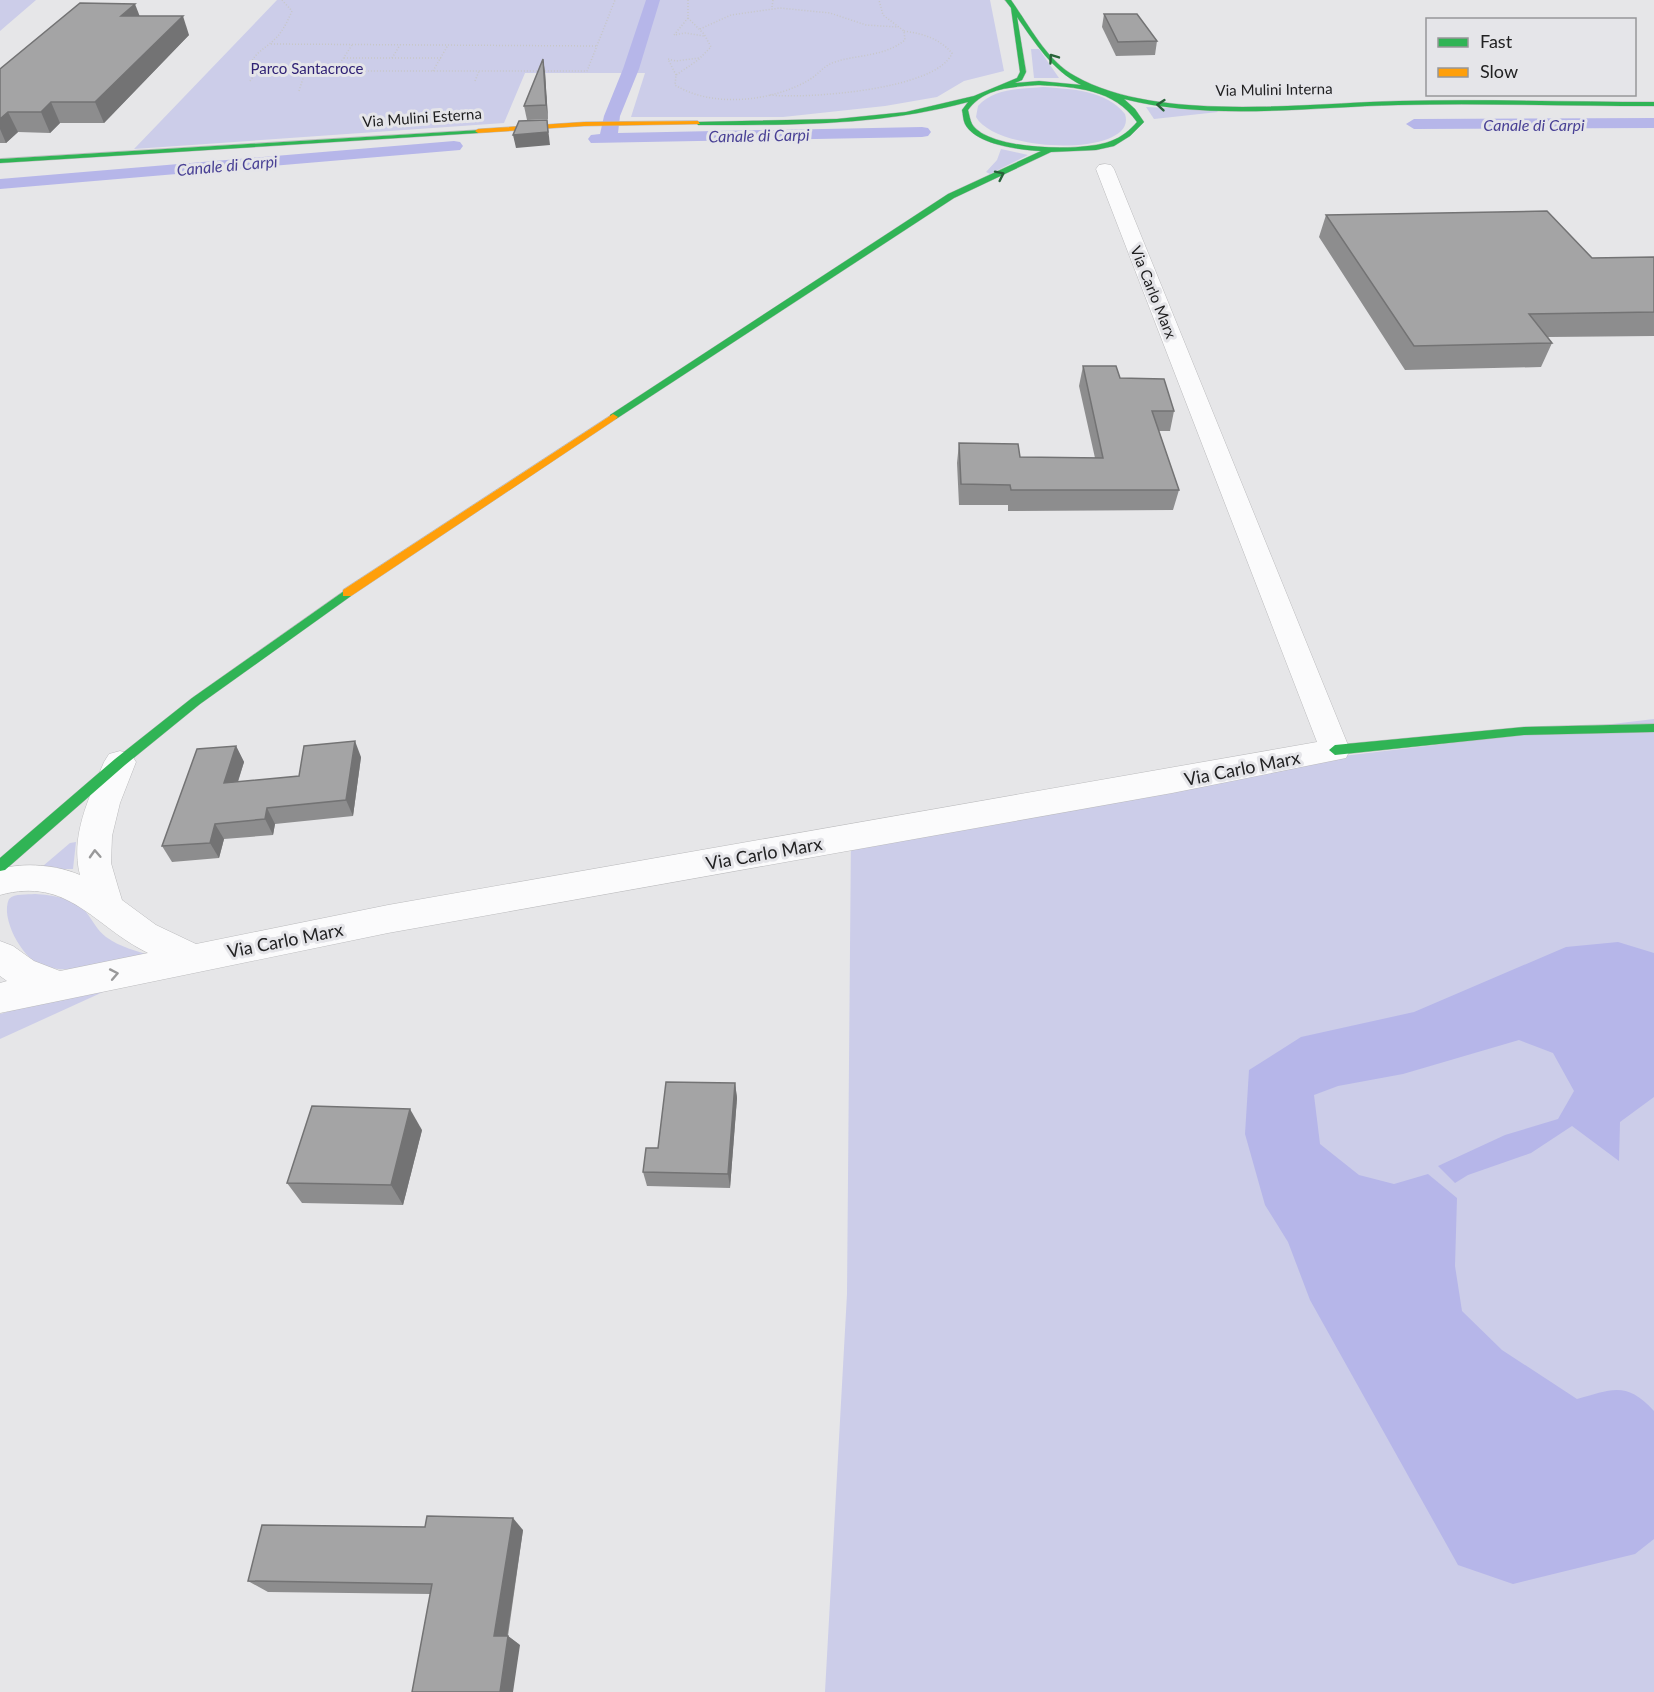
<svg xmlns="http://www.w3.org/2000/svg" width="1654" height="1692" viewBox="0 0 1654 1692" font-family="Lato,sans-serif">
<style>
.green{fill:#cccde9}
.water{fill:#b6b6e9}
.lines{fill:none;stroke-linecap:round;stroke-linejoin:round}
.canal{fill:#b6b6e9;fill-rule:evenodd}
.street-casing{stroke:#bbbbbd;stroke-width:1}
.fast-casing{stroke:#bbbbbd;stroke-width:1}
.slow-casing{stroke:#bbbbbd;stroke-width:1}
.path{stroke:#c7c7c8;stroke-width:1.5;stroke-dasharray:1 2;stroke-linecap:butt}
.street{fill:#fbfbfc;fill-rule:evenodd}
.fast{fill:#30b455;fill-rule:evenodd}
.slow{fill:#ff9f0a;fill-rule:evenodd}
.wall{fill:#8d8d8e}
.shaded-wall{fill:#737374}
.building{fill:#a4a4a5;stroke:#737374;stroke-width:1.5}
.oneway{stroke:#286339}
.oneway2{stroke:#99999a}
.labels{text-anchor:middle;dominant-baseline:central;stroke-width:6;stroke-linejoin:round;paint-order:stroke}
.far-park-label{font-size:15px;fill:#302275;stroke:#e5e5e9}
.far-street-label{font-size:15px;fill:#212122;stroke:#e5e5e9}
.far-water-label{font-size:16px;font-style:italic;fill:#494195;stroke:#e5e5e9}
.street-label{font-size:18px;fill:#212122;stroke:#e5e5e9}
</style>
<rect width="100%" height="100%" fill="#e6e6e8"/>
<!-- green -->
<g class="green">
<polygon points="0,0 36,0 0,31"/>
<polygon points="277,0 990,0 1004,71 964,81 937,97 885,106 783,117 631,117 645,73 525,73 504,123 134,149"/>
<polygon points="1031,49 1039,49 1059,78 1034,78"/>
<path d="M1043 87C1071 89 1106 90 1125 114 1139 157 997 154 976 117L978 106C994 88 1021 89 1043 87Z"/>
<polygon points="1146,107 1216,110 1218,112 1154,119"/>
<polygon points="1001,149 1028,155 990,174 986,172 997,160"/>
<polygon points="1654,719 1654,1692 825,1692 847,1294 851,833 1191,774"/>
<polygon points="76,842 73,869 46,869 43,866 70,843"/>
<path d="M35 894C51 895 76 898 86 912 93 921 97 930 106 937 120 947 138 952 154 956 122 961 71 977 40 965 22 957 0 918 9 899 15 893 27 895 35 894Z"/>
<polygon points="103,992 0,1039 0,1014 37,1003"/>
</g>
<!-- water -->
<path class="water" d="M1618 942 1654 953V1097L1620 1122 1619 1161 1572 1126 1531 1153 1468 1175 1455 1183 1438 1166 1505 1135 1558 1119 1574 1091 1553 1053 1519 1040 1403 1074 1338 1086 1314 1095 1320 1144 1359 1175 1394 1184 1428 1174 1457 1198 1455 1266 1462 1311 1502 1350 1577 1399C1611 1390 1626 1380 1654 1411V1539L1635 1554 1513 1584 1458 1565 1310 1300 1288 1242 1265 1205 1245 1134 1249 1070 1301 1037 1414 1012 1566 947Z"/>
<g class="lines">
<!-- canal -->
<g class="canal">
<polygon points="646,0 660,0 639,69 620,116 618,133 922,127 928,128 931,132 928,136 922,137 591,143 588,139 591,135 600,134 604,116 623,69"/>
<polygon points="1654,118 1654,128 1414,129 1406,124 1414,119"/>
<polygon points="454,141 460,142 463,146 460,150 0,189 0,179"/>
</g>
<defs>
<path id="street" d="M1105 164 1111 165 1114 169 1350 750 1346 758 1172 793 388 933 0 1013V983L7 981 0 976V941L13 946 34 961 60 971 148 953C94 927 69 876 0 895V869C25 862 57 865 80 875 70 836 89 798 104 762L109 754 120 751 131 754 136 762 120 803 112 836 111 863 118 887 122 900 156 925 196 944 388 905 1317 742 1096 169 1099 165Z"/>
<g id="fast">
<path d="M1005 0H1011C1029 25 1047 61 1075 76 1157 123 1306 103 1399 101 1484 99 1569 102 1654 102V106C1569 106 1483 103 1398 105 1310 107 1211 121 1124 99L1135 109 1144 122 1130 136 1114 146 1096 150 1051 152 954 198 616 419H610V415L948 194 1041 151C1021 150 976 145 965 124 963 120 963 114 962 110L968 102C879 126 789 125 698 125L696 122 837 119 906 112 974 96 1017 78 1020 72 1011 8ZM1017 17C1035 43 1052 70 1081 85L1039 81 1015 83 1022 80 1026 72ZM1039 85C1076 87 1114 89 1137 122 1130 130 1122 137 1111 141 1085 152 988 151 972 124 970 120 969 114 968 110 985 87 1013 87 1039 85Z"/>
<polygon points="480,130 478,133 0,163 0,159"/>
<polygon points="347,589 351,590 351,596 200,704 125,765 5,870 0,871 0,858 115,759 192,698"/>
<polygon points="1654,724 1654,732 1524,735 1335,755 1329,750 1335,745 1524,727"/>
</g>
<g id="slow">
<polygon points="698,121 700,124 584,126 478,133 475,131 478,129 584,122"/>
<polygon points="613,414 618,417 616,419 351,596 343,596 343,590"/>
</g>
</defs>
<!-- street casing -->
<use href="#street" class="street-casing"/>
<!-- fast casing -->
<use href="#fast" class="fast-casing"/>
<!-- slow casing -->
<use href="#slow" class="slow-casing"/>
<!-- path -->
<g class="path">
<path d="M282 0 292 11C288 20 284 29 277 37 268 47 253 53 250 66 282 79 316 71 349 71 429 71 508 71 587 71L615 0"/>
<path d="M688 0V18L704 34 711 47 698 60 676 75 675 85C712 108 771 102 809 80 819 74 824 65 835 62 859 54 884 57 905 40L904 31 883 15 879 0"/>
<polyline points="772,7 773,0"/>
<polyline points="688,18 674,35 685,33 704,36"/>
<polyline points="700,29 731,15 780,8 830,13 866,25 898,27"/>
<polyline points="271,44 597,46"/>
<polyline points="344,58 441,58"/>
<polyline points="392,58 400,45"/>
<polyline points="335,71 352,45"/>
<polyline points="433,71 448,45"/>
<polyline points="676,75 668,59 676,61 699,58"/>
<polyline points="250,81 258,70"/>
<polyline points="475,81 479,71"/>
<polyline points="299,91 305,72"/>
<path d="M770 95C805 99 938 90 952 53 938 38 924 34 904 31"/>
</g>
<!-- street -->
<use href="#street" class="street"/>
<!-- fast -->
<use href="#fast" class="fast"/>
<!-- slow -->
<use href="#slow" class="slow"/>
</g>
<!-- wall -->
<g class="wall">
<polygon points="1104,14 1157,41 1155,55 1116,56 1102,27"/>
<polygon points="140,16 189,35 104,123 60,123 50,133 18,132 6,143 0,143 0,69"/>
<polygon points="545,72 548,119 527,120 524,106"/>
<polygon points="1326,215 1592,258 1654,257 1654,336 1548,337 1552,343 1541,367 1405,370 1319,237"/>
<polygon points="1083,366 1120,378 1174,411 1170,431 1159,431 1179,490 1173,510 1008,511 1008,505 959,505 957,463 959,443 1020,457 1095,458 1079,386"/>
<polygon points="236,746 244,762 238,782 299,776 361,757 353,816 275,824 273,835 224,839 219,858 172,862 162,846"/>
<polygon points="735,1083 737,1098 730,1188 647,1186 643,1172 658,1148"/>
<polygon points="422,1130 403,1205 302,1203 287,1183"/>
<polygon points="425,1527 523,1530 508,1636 520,1645 430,1594 268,1592 248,1581"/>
</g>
<!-- shaded-wall -->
<g class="shaded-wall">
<polygon points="135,4 142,22 121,16"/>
<polygon points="183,16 189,35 104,123 95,102"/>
<polygon points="543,59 545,72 548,119 546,105"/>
<polygon points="51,102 60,123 50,133 41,112"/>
<polygon points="8,112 18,132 6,143 0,129 0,119"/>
<polygon points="547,120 550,145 516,148 513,135"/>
<polygon points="355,741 361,757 353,816 346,800"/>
<polygon points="236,746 244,762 232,799 224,783"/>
<polygon points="267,808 275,824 273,835 265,819"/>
<polygon points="215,824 224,839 219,858 210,843"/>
<polygon points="735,1083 737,1098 730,1188 728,1174"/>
<polygon points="410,1109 422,1130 403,1205 391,1185"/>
<polygon points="513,1518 523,1530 506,1644 494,1636"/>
<polygon points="508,1636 520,1645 513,1692 500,1692"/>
</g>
<!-- building -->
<g class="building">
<polygon points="80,3 135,4 121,16 183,16 95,102 51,102 41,112 8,112 0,119 0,69"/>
<polygon points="1104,14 1137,14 1157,41 1118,42"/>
<polygon points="543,59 546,105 524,106"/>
<polygon points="547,120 548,132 513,135 519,121"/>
<polygon points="1547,211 1592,258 1654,257 1654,312 1529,314 1552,343 1414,346 1326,215"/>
<polygon points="1083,366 1116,366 1120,378 1164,379 1174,411 1152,411 1179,490 1011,490 1010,485 961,484 959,443 1018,444 1020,457 1103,458"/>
<polygon points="355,741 346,800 267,808 265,819 215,824 210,843 162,846 197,749 236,746 224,783 299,776 304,746"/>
<polygon points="666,1082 735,1083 728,1174 643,1172 646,1148 658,1148"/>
<polygon points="312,1106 410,1109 391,1185 287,1183"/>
<polygon points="427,1516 513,1518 494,1636 508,1636 500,1692 412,1692 432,1584 248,1581 262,1525 425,1527"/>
</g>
<!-- one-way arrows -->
<defs><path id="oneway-chevron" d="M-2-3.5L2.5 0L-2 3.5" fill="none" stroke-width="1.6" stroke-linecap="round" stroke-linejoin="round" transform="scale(1.5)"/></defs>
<g class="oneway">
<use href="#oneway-chevron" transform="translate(1053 58) rotate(-125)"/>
<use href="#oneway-chevron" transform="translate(1161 105) rotate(-175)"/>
<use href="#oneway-chevron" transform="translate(1000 175) rotate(-26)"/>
</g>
<g class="oneway2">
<use href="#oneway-chevron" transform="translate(95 854) rotate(-93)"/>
<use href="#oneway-chevron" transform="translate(114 974) rotate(-11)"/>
</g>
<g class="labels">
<!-- far-park labels -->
<g class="far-park-label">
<text x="307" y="68">Parco Santacroce</text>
</g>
<!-- far-street labels -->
<g class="far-street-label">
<text transform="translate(1274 89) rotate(-1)">Via Mulini Interna</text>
<text transform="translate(422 117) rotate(-4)">Via Mulini Esterna</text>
<text transform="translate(1154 292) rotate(68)">Via Carlo Marx</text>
</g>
<!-- far-water labels -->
<g class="far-water-label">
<text x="1534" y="124">Canale di Carpi</text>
<text transform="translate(759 135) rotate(-1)">Canale di Carpi</text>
<text transform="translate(227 165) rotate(-5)">Canale di Carpi</text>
</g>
<!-- street labels -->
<g class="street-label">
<text transform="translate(1242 768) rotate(-11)">Via Carlo Marx</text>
<text transform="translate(764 853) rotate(-10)">Via Carlo Marx</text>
<text transform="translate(285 940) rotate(-11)">Via Carlo Marx</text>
</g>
</g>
<!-- legend -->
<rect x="1426" y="18" width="210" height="78" fill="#e5e5e9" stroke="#979799" stroke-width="1.5"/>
<rect x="1438" y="38" width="30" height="9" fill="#30b455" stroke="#979799" stroke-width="1.5"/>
<text x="1480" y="48" font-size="18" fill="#212122">Fast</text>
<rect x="1438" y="68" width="30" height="9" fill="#ff9f0a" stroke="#979799" stroke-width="1.5"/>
<text x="1480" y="78" font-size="18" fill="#212122">Slow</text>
</svg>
